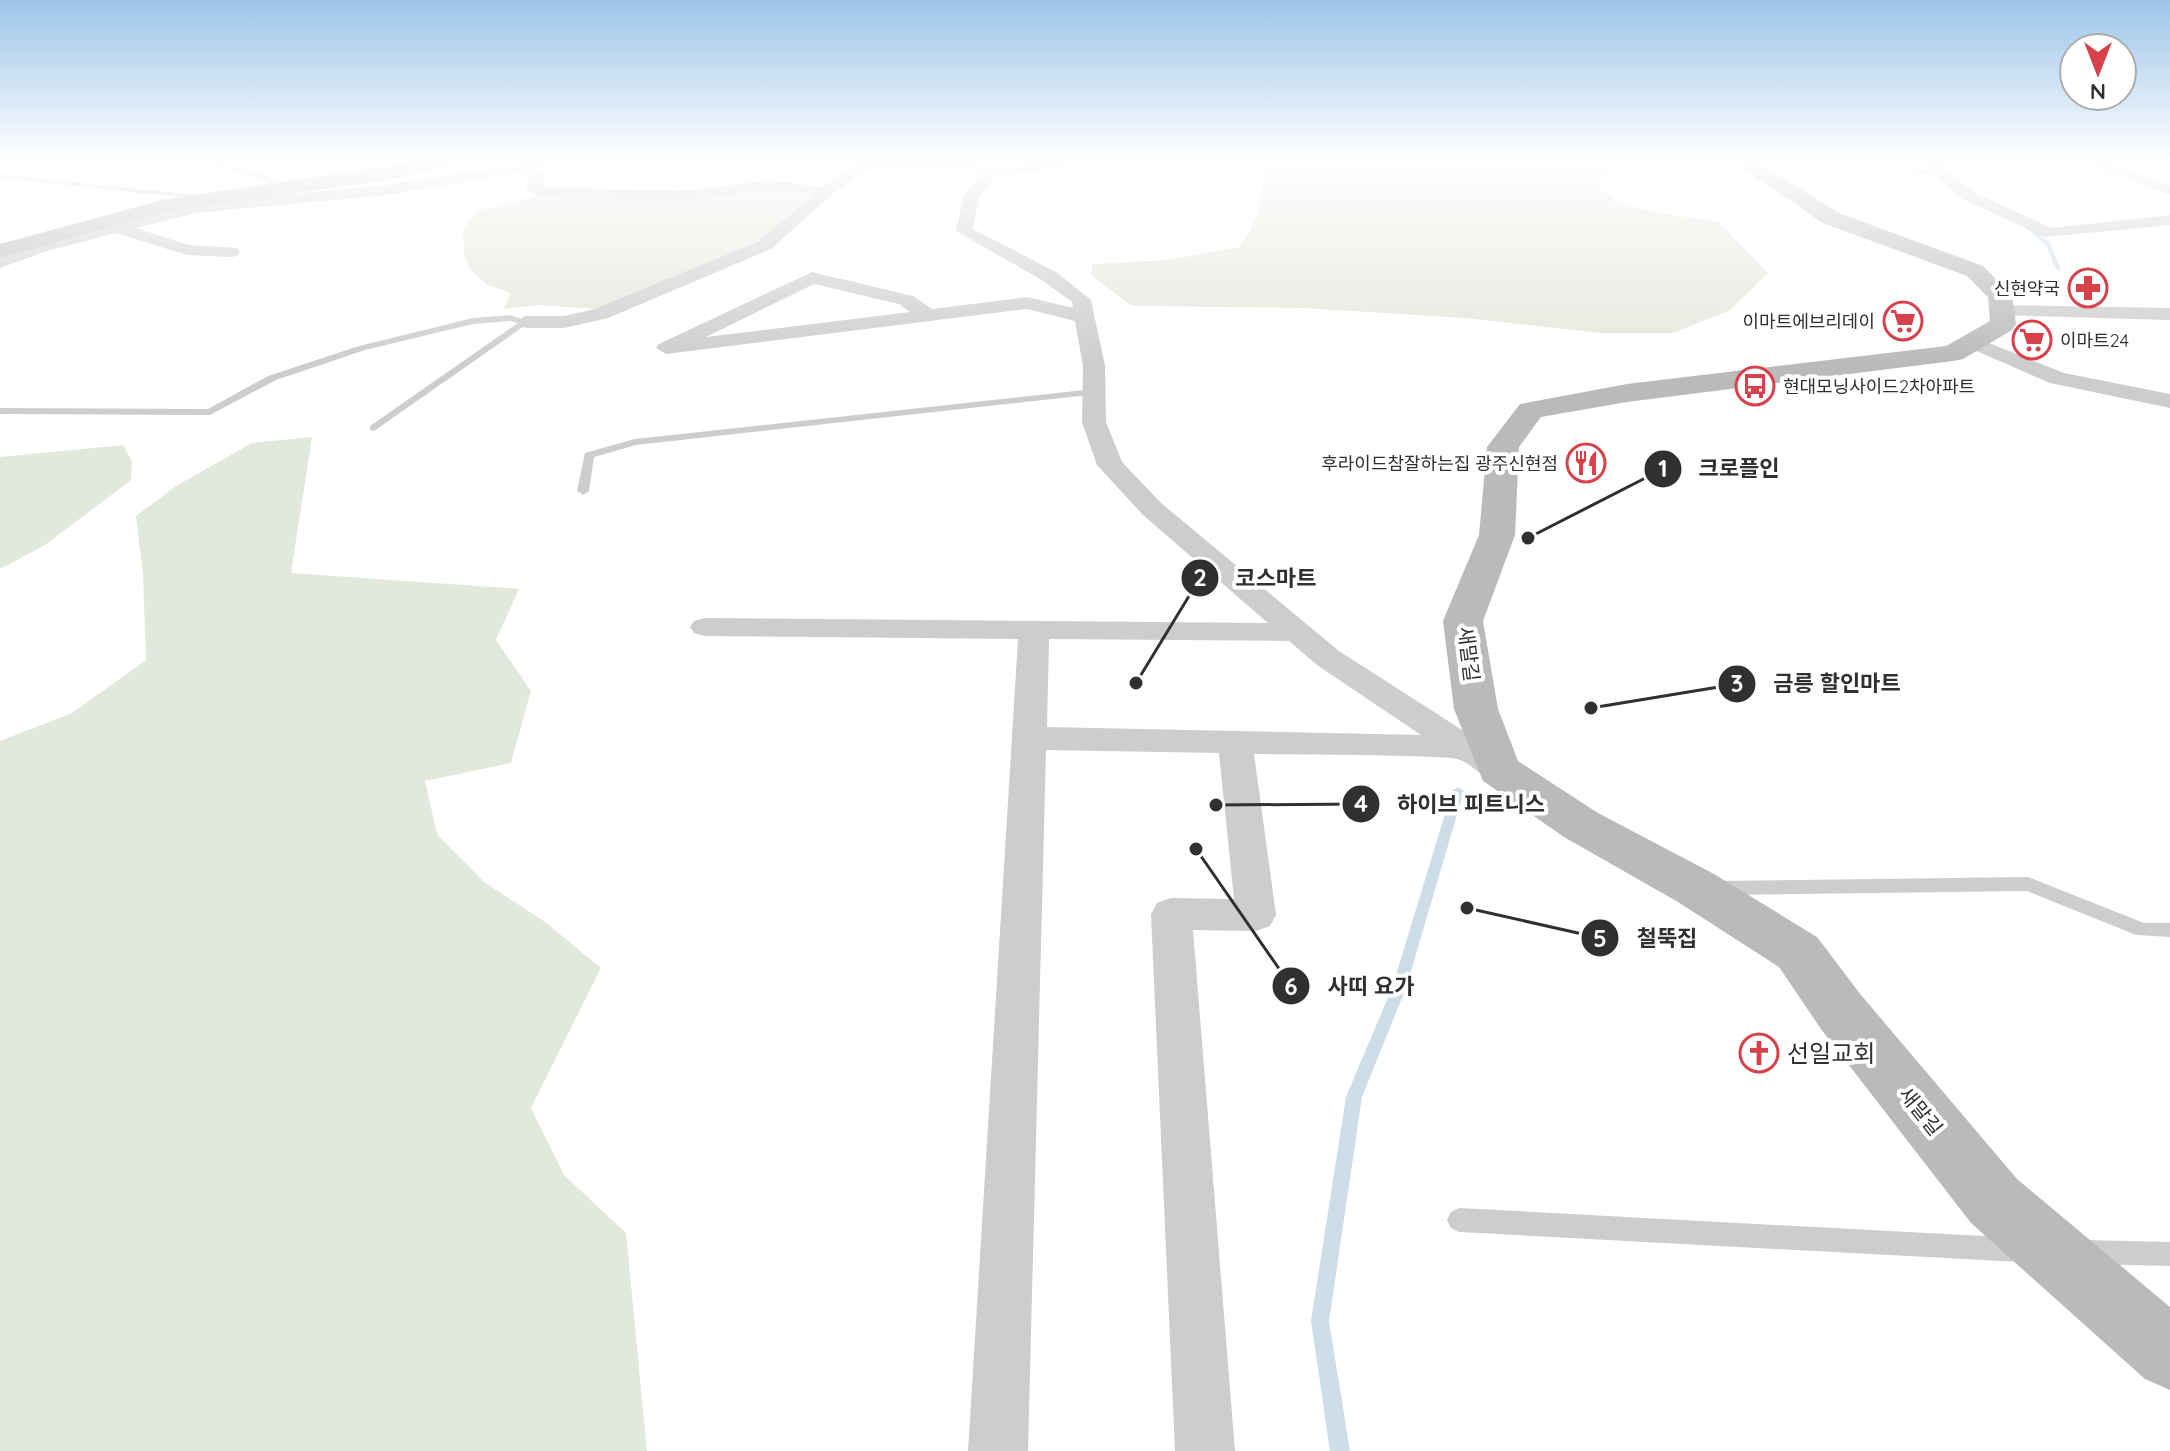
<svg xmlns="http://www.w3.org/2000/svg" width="2170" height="1451" viewBox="0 0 2170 1451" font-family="Quicksand,'Noto Sans KR',sans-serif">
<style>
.green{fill:#e3e8dc}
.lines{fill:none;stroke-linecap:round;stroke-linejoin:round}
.stream{fill:#cddee9;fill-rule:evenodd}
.lane{fill:#cdcdcd;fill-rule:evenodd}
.street{fill:#cdcdcd;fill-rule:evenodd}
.secondary{fill:#bababa;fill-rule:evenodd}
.labels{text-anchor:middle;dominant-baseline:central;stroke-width:8;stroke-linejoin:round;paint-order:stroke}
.far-poi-label{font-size:18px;fill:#303030;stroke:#fff;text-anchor:end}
.street-label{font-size:20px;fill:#303030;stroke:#fff}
.near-poi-label{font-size:24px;fill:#303030;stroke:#fff;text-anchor:start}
.leader{fill:none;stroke:#303030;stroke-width:3}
.callout-dot{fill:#303030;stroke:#fff;stroke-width:3}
.mark-label{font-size:24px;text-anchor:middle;font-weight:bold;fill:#fff}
.callout-label{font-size:22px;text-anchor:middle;font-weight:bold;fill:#303030;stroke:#fff;stroke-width:8;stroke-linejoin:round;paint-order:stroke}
</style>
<rect width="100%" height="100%" fill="#fff"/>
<!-- green -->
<g class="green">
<polygon points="1237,161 1608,161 1611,169 1597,186 1614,201 1654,212 1719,222 1768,273 1730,310 1673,333 1601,333 1464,318 1305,308 1132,306 1091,275 1093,264 1167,260 1240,247 1256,219 1265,175"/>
<polygon points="802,189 811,195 778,232 599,309 538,305 504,309 511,293 486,284 470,269 464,254 463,230 477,211 547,193 634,196 721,190"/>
<polygon points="312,437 291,573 519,589 496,640 531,691 511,763 425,781 437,834 484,882 545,922 601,968 531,1108 564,1175 626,1233 647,1451 0,1451 0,741 72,713 146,660 143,575 136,516 176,486 252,443"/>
<polygon points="123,445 132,462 131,480 45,545 0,569 0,457"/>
</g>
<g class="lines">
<!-- stream -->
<g class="stream">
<polygon points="2021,222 2025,222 2050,243 2061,270 2056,269 2046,245 2021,224"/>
<polygon points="1458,787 1464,791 1406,988 1362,1097 1329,1321 1350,1451 1330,1451 1311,1321 1346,1097 1392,988 1452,791"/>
</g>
<!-- lane -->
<g class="lane">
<path d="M186 161C218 161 259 166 285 187L278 189 247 174Z"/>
<polygon points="713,161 721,161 727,166 722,167"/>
<polygon points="1848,161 1865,161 1937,173 1933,175"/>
<polygon points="0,174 206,196 210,198 206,200 0,178"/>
<polygon points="510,315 530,322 374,431 370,430 370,426 518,323 510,321 473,324 365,350 276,380 210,415 0,414 0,408 208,409 268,376 359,346 473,318"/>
<polygon points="1094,389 1098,390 1098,394 636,445 594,457 589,491 583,495 577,491 585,453 635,439"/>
<polygon points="2028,877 2144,923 2170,923 2170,937 2136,935 2027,891 1718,895 1711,893 1709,888 1711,883 1718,881"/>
<polygon points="1459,1208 2020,1238 2029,1241 2032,1250 2029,1259 2020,1262 1459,1232 1451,1228 1447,1220 1451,1212"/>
<polygon points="2084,1240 2170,1242 2170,1266 2084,1264 2075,1261 2072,1252 2075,1243"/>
</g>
<!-- street -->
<g class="street">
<path d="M534 161H568L538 169 546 175 543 187 682 191 769 180 822 187 859 163 972 162 993 167 1046 161H1090L1083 165 996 176 979 198 973 229 1056 272 1091 300 1105 366 1106 422 1122 462 1161 503 1339 651 1512 762 1517 770 1512 778C1480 787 1476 760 1451 758 1386 754 1319 755 1254 754L1276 915 1270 926 1256 931 1193 930 1235 1451H1175L1151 914 1157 903 1171 898 1234 899 1219 753 1046 750 1028 1451H968L1018 639 705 636 694 633 690 627 694 621 705 618 1268 623 1143 515 1097 465 1082 422 1083 366 1075 321 1027 309 666 354 656 348 659 344 812 272 913 296 932 309 1027 297 1073 308 1072 302 1042 280 956 231 963 198 981 173 971 170 863 171 831 195 771 249 608 318 564 328H525L515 322 525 316H564L595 309 759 241 813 195 769 190 682 201 540 197 526 189 530 177 521 172 387 195 196 213 136 228 188 245 237 248 240 252 237 256 231 257 187 255 116 233 44 252 0 268V257L32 244 108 223 196 203 387 185ZM814 284 899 304 910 312 706 337ZM1049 639 1289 641 1317 665 1421 735 1047 727Z"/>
<polygon points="1923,161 1939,161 1971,191 2052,228 2170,215 2170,225 2044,237 1959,197"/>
<polygon points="2082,161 2103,161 2170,185 2170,195"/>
<polygon points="2002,305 2170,308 2170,320 1995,315 1992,311"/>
<polygon points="1972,336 2064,373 2170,394 2170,408 2050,383 1965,346 1962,342"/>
</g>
<!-- secondary -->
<g class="secondary">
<polygon points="419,161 455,161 453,165 380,181 164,212 0,258 0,244 162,200"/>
<polygon points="1733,161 1755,161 1839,213 1983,266 2012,295 2016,324 2012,330 1963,359 1953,361 1627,402 1541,417 1519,447 1515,535 1483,621 1498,709 1518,761 1598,813 1714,874 1817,937 1861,995 2017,1179 2170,1307 2170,1390 2145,1379 1971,1223 1821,1029 1779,967 1678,902 1564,837 1483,781 1454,709 1443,621 1479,535 1487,447 1520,404 1627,384 1946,346 1990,321 1988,297 1967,276 1823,223"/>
</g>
</g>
<!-- sky -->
<linearGradient id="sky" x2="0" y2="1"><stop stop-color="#9dc5e8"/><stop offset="0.44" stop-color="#fff"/><stop offset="1" stop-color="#fff" stop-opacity="0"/></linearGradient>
<rect width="2170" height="364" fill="url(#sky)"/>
<!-- icons -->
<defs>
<symbol id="pharmacy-ring" viewBox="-11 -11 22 22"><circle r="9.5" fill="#fff" stroke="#d7414c" stroke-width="1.5"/><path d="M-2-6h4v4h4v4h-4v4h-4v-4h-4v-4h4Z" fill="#d7414c"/></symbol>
<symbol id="supermarket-ring" viewBox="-11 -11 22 22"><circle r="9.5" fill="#fff" stroke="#d7414c" stroke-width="1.5"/><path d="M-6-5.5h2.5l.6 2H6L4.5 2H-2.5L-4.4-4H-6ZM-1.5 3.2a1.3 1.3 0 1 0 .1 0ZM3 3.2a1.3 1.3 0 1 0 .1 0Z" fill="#d7414c"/></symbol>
<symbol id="bus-ring" viewBox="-11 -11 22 22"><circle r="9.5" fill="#fff" stroke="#d7414c" stroke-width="1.5"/><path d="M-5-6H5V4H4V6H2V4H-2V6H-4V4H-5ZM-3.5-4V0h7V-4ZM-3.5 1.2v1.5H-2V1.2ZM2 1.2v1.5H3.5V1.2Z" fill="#d7414c"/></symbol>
<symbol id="restaurant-ring" viewBox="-11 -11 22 22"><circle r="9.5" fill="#fff" stroke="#d7414c" stroke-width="1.5"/><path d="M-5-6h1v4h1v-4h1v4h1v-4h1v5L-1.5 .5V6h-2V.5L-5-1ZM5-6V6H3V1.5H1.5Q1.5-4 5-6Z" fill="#d7414c"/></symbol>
<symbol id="church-ring" viewBox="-11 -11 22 22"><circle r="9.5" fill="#fff" stroke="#d7414c" stroke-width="1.5"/><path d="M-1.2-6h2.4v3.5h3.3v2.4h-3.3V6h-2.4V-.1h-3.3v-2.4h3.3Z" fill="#d7414c"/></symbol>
</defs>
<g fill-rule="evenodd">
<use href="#pharmacy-ring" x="2066" y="266" width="44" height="44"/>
<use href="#supermarket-ring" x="1881" y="299" width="44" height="44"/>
<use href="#supermarket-ring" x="2010" y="318" width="44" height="44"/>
<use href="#bus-ring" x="1733" y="364" width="44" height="44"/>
<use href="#restaurant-ring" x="1564" y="441" width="44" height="44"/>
<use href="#church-ring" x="1737" y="1031" width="44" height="44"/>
</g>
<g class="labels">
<!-- far-poi labels -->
<g class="far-poi-label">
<text x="2060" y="288">신현약국</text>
<text x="1875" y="321">이마트에브리데이</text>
<text x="2060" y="340" text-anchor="start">이마트24</text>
<text x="1783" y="386" text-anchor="start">현대모닝사이드2차아파트</text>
<text x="1558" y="463">후라이드참잘하는집 광주신현점</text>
</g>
<!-- street labels -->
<g class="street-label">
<text transform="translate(1469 654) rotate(83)">새말길</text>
<text transform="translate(1921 1111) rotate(51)">새말길</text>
</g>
<!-- near-poi labels -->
<g class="near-poi-label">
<text x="1787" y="1053">선일교회</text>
</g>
</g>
<!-- callouts -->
<path class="leader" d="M1528 538L1663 469M1136 683L1200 578M1591 708L1737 684M1216 805L1361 804M1467 908L1600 938M1196 849L1291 986"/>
<g class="callout-dot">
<circle cx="1528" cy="538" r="8"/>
<circle cx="1136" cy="683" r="8"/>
<circle cx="1591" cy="708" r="8"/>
<circle cx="1216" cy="805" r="8"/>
<circle cx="1467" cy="908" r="8"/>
<circle cx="1196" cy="849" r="8"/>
<circle cx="1663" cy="469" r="20"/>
<circle cx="1200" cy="578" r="20"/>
<circle cx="1737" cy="684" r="20"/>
<circle cx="1361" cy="804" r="20"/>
<circle cx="1600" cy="938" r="20"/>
<circle cx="1291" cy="986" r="20"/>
</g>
<g class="mark-label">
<text x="1663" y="477">1</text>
<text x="1200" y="586">2</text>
<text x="1737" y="692">3</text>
<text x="1361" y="812">4</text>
<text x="1600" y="947">5</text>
<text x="1291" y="995">6</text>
</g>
<g class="callout-label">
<text x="1739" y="476">크로플인</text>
<text x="1276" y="586">코스마트</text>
<text x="1837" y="691">금릉 할인마트</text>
<text x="1471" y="812">하이브 피트니스</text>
<text x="1667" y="946">철뚝집</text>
<text x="1371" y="994">사띠 요가</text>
</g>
<!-- north arrow -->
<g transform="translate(2098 72) rotate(180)"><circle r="38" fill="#ffffff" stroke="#acacac" stroke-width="2"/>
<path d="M0-6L14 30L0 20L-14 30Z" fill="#d7414c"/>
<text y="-12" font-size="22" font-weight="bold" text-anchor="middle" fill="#303030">N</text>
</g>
</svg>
